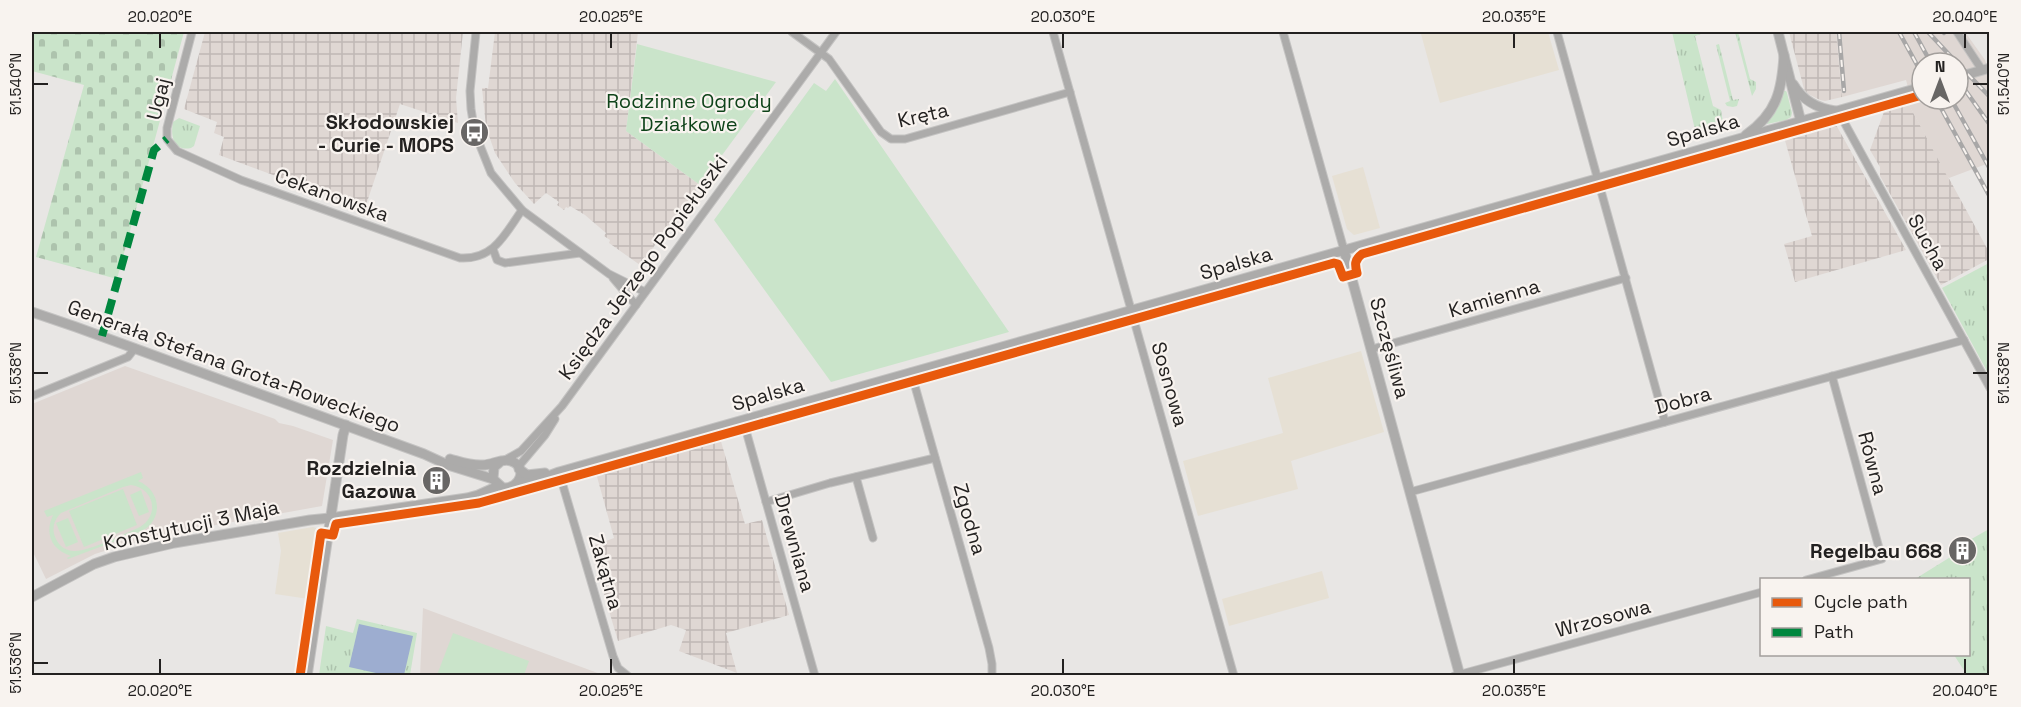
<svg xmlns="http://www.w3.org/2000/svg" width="2021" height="707" viewBox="0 0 2021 707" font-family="'Space Grotesk',sans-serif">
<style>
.commercial{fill:#e6e0d4}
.industrial{fill:url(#industrial-grid)}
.built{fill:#dfd7d3;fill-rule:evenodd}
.grass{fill:url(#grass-tufts)}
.cemetery{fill:url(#cemetery-stones)}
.garden{fill:#cae4ca;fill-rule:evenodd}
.water{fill:#9dadd0}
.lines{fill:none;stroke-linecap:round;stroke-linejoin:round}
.minor-casing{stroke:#c4c3c2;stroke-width:9}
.tertiary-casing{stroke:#c4c3c2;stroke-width:11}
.minor{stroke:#acabaa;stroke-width:7}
.tertiary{stroke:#acabaa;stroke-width:9}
.rail-casing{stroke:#a8a7a7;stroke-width:4.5}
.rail{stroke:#f8f3ef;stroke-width:2;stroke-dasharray:7;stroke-linecap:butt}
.quiet{stroke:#00873e;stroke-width:8;stroke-dasharray:15 8;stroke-linecap:butt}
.cycleway-casing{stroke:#f8f3ef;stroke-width:13}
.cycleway{stroke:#e8590c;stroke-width:9}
.ticks{fill:none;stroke:#232120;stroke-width:2}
.labels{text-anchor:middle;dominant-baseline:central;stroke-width:4.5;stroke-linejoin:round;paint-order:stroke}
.street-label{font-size:20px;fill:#232120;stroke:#f8f3ef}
.park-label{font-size:20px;fill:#0e4319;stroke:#f8f3ef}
.poi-label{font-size:20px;font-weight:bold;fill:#232120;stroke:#f8f3ef;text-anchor:end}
.neatline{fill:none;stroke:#232120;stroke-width:2}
.ticks-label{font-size:15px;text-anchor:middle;fill:#232120}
</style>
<defs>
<pattern id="industrial-grid" width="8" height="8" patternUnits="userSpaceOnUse" patternTransform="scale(1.5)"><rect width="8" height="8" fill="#dfd7d3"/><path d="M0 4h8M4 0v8" fill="none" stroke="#bfb8b5"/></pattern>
<pattern id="grass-tufts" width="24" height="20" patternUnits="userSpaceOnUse" patternTransform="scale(1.5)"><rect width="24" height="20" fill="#cae4ca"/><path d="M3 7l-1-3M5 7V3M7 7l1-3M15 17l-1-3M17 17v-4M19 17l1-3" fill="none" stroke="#adc3ad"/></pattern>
<pattern id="cemetery-stones" width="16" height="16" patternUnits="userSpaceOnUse" patternTransform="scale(1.5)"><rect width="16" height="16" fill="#cae4ca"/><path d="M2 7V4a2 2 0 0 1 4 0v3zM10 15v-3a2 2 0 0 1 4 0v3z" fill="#adc3ad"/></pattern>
</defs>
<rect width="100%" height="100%" fill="#e8e6e4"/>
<!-- commercial -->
<g class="commercial">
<polygon points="1429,32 1548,32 1559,70 1440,103 1421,34"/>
<polygon points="1363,167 1380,228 1354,235 1347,229 1332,176"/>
<polygon points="1361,351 1384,432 1291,461 1298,489 1198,516 1183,461 1283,433 1268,378"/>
<polygon points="313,527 316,528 318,534 309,599 275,594 281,551 278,533"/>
<polygon points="1322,571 1329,598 1229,626 1222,599"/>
</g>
<!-- industrial -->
<g class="industrial">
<polygon points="205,32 463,32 456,98 458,123 400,104 365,208 363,204 357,202 352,204 219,155 224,137 214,133 217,122 184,109"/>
<polygon points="495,32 638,32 626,131 700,185 640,265 609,243 610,240 604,236 606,233 585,215 570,206 568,208 566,207 564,210 557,205 559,202 546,193 534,204 515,183 495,153 486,127 482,88 488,88"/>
<polygon points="1789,32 1836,32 1842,97 1825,101 1820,100 1808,94 1804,89"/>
<polygon points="1908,103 1989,252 1989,259 1941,285 1880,176 1880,167 1870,150 1885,109"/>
<polygon points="1835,123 1906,250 1795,282 1784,244 1812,236 1784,137"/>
<polygon points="720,438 745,524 762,520 789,615 726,633 737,673 679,651 686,630 671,625 618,641 590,547 614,538 596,473"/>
</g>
<!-- built -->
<g class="built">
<path d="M1836 32H1965L1985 60 1989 71V163L1949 178 1947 176 1908 103 1912 101 1906 80 1842 97ZM1922 63H1958V99H1922Z"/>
<polygon points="125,366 275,419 279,423 293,426 333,440 322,506 177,532 114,548 95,554 46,579 32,550 32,404"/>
<polygon points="423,608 603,675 420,676"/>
</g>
<!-- grass -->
<g class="grass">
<polygon points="1672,32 1701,32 1701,34 1695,36 1713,106 1721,110 1724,129 1697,138"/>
<polygon points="1735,32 1738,32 1750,79 1756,82 1756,89 1752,96"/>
<polygon points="1719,44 1733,100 1739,99 1737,106 1733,107 1727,106 1725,103 1730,101 1716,45"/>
<polygon points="1782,91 1786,91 1787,93 1792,113 1791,117 1786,120 1767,124 1767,121"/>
<path d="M179 118 200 126 194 146 191 148C174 152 170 136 173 122Z"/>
<polygon points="1989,263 1989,375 1942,288"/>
<polygon points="1989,529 1989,675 1967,675 1954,655 1968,654 1968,580 1915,579 1952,556 1954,549"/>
<polygon points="357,619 417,633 410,675 319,675 326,626 353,633"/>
</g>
<!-- cemetery -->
<polygon class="cemetery" points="32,32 184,32 117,279 36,257 84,85 32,71"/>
<!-- garden -->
<g class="garden">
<polygon points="637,44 776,82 700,185 626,131"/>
<polygon points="835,79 1009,332 831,382 714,220 814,83 826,91"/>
<path d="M141 472 143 478 138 481C161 490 164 519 142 531L68 559 67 558 71 556C52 550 44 534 53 515L47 517 44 511ZM131 485C154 488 160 515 140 527 126 533 88 552 74 551 66 551 59 546 56 539 51 529 54 520 61 513L123 487Z"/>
<polygon points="123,489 137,525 84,547 69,511"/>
<polygon points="141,490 149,512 139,516 130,495"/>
<polygon points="68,518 78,542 66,547 56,523"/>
<polygon points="453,633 529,661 524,675 437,675"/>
</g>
<!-- water -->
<polygon class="water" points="359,624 413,636 404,675 385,675 349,667"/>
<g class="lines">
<defs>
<g id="minor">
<path d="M192 32 167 128V139L177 151 241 180 460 258C494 260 505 234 522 210"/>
<polyline points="476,32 470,91 471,109 475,133 491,173 522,210 609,274 645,292"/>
<polyline points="792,32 829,59 881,132 891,139 905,139 1070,92"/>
<polyline points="1053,32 1234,676"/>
<polyline points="1283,32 1344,250"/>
<polyline points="1557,32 1665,422"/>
<polyline points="1957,32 1982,70"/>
<polyline points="1838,111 1990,388"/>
<polyline points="493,249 497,260 505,263 580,253"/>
<polyline points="613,278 636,305"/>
<polyline points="1372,349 1626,278"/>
<polyline points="911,372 989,648 992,664 992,676"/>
<polyline points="32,396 128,357 135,348"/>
<polyline points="743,420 815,676"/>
<polyline points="505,460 521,451 562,406 836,32"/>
<polyline points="518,467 545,435 555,419"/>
<polyline points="559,472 613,656 618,668 628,676"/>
<polyline points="856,477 873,538"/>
<polyline points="1410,492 1964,340"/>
<polyline points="766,502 830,483 935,458"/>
<polyline points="1806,580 1882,559 1832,376"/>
<polyline points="1454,676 1762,592"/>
</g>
<g id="tertiary">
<polyline points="1778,32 1801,122"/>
<polyline points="1958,77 1990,68"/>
<path d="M1793 84C1803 101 1817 108 1835 111"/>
<path d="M1746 135C1777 113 1782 90 1784 55"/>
<polyline points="1344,250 1460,676"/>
<polyline points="32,312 76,327 424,454 448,465 493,479"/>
<path d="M450 459C461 462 472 466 483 465 492 465 502 458 511 461 528 467 521 489 503 488L493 479 494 467 500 462"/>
<polyline points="519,469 527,475 545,473"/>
<polyline points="518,482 530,483 559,472 1922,87"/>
<polyline points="32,597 94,564 114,557 174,543 310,520 330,518 467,498 478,495 498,486"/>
<polyline points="307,676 343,435 346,425"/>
</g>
</defs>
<!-- minor casing -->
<use href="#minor" class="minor-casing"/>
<!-- tertiary casing -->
<use href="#tertiary" class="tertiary-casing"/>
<!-- minor -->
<use href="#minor" class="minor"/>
<!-- tertiary -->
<use href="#tertiary" class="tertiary"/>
<defs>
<g id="rail">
<polyline points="1839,32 1844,91"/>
<polyline points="1899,32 1922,74"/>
<polyline points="1914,32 1931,63"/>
<polyline points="1928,32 1957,63"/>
<polyline points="1943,32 1944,33"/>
<polyline points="1958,64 1990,97"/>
<polyline points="1958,80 1990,125"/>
<polyline points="1936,99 1990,197"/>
<polyline points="1951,99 1990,169"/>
</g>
</defs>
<!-- rail casing -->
<use href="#rail" class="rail-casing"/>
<!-- rail -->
<use href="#rail" class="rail"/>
<!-- quiet -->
<polyline class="quiet" points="102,336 154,150 167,139"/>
<defs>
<path id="cycleway" d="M300 676 321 533 333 535 336 524 479 503 1334 263 1338 264 1343 277 1357 273C1355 265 1354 260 1362 254L1922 95"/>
</defs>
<!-- cycleway casing -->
<use href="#cycleway" class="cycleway-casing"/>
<!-- cycleway -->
<use href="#cycleway" class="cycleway"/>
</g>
<!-- ticks -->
<path class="ticks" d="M160 33V48M611 33V48M1063 33V48M1514 33V48M1965 33V48M33 84H48M1973 84H1988M33 373H48M1973 373H1988M160 659V674M611 659V674M1063 659V674M1514 659V674M1965 659V674M33 663H48"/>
<!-- icons -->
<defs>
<symbol id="bus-disc" viewBox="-11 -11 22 22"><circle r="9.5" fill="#686665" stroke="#f8f3ef"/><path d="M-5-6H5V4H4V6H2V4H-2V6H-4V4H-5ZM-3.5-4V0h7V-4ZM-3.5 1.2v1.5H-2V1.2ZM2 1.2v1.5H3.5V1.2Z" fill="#fff"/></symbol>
<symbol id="building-disc" viewBox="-11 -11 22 22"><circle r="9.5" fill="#686665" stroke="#f8f3ef"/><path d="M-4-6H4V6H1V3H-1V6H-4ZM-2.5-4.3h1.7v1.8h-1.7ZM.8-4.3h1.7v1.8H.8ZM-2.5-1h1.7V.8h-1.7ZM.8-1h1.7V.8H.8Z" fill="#fff"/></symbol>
</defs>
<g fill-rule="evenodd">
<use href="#bus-disc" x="458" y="116" width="33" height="33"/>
<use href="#building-disc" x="420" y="464" width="33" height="33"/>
<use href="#building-disc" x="1946" y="534" width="33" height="33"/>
</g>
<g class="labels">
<!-- street labels -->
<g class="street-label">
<text transform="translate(158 99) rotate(-76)">Ugaj</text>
<text transform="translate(923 115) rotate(-13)">Kręta</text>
<text transform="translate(1703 130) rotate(-16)">Spalska</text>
<text transform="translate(332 195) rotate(20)">Cekanowska</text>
<text transform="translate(1928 242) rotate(61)">Sucha</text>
<text transform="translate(1236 263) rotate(-16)">Spalska</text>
<text transform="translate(643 267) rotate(-54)">Księdza Jerzego Popiełuszki</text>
<text transform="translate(1494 298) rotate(-16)">Kamienna</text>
<text transform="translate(1390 348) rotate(75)">Szczęśliwa</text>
<text transform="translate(234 366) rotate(20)">Generała Stefana Grota-Roweckiego</text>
<text transform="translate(1170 384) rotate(74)">Sosnowa</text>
<text transform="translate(768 394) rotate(-16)">Spalska</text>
<text transform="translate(1683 400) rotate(-15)">Dobra</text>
<text transform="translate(1873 463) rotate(75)">Równa</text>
<text transform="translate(970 519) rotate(74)">Zgodna</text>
<text transform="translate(191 525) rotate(-12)">Konstytucji 3 Maja</text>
<text transform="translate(795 543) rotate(74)">Drewniana</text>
<text transform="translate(606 572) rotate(74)">Zakątna</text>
<text transform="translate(1603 618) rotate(-15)">Wrzosowa</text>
</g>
<!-- park labels -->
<g class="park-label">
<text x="689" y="101">Rodzinne Ogrody<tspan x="689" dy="23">Działkowe</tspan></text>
</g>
<!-- poi labels -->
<g class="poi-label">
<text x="454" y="122">Skłodowskiej<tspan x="454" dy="23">- Curie - MOPS</tspan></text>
<text x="416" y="468">Rozdzielnia<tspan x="416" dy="23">Gazowa</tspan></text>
<text x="1942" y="551">Regelbau 668</text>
</g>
</g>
<!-- border -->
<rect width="2021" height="707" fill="none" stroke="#f8f3ef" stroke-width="66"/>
<!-- legend -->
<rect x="1760" y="578" width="210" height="78" fill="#f8f3ef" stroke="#a39f9c" stroke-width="1.5"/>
<rect x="1772" y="598" width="30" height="9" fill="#e8590c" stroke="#a39f9c" stroke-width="1.5"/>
<text x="1814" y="608" font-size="18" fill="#232120">Cycle path</text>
<rect x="1772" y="628" width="30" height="9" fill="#00873e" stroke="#a39f9c" stroke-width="1.5"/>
<text x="1814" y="638" font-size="18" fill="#232120">Path</text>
<!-- north arrow -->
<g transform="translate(1940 81)"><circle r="28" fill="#f8f3ef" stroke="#a39f9c" stroke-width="1.5"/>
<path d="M0-4.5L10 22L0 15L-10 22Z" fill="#686665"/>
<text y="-9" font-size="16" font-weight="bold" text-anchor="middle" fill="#232120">N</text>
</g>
<rect x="33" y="33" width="1955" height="641" class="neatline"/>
<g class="ticks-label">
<text x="160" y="22">20.020°E</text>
<text x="611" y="22">20.025°E</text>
<text x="1063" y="22">20.030°E</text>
<text x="1514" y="22">20.035°E</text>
<text x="1965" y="22">20.040°E</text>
<text transform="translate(16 84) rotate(-90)" y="5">51.540°N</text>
<text transform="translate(2004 84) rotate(-90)" y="5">51.540°N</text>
<text transform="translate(16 373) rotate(-90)" y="5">51.538°N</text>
<text transform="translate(2004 373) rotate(-90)" y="5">51.538°N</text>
<text transform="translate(16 663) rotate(-90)" y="5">51.536°N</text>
<text x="160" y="696">20.020°E</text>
<text x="611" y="696">20.025°E</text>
<text x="1063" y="696">20.030°E</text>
<text x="1514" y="696">20.035°E</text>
<text x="1965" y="696">20.040°E</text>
</g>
</svg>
